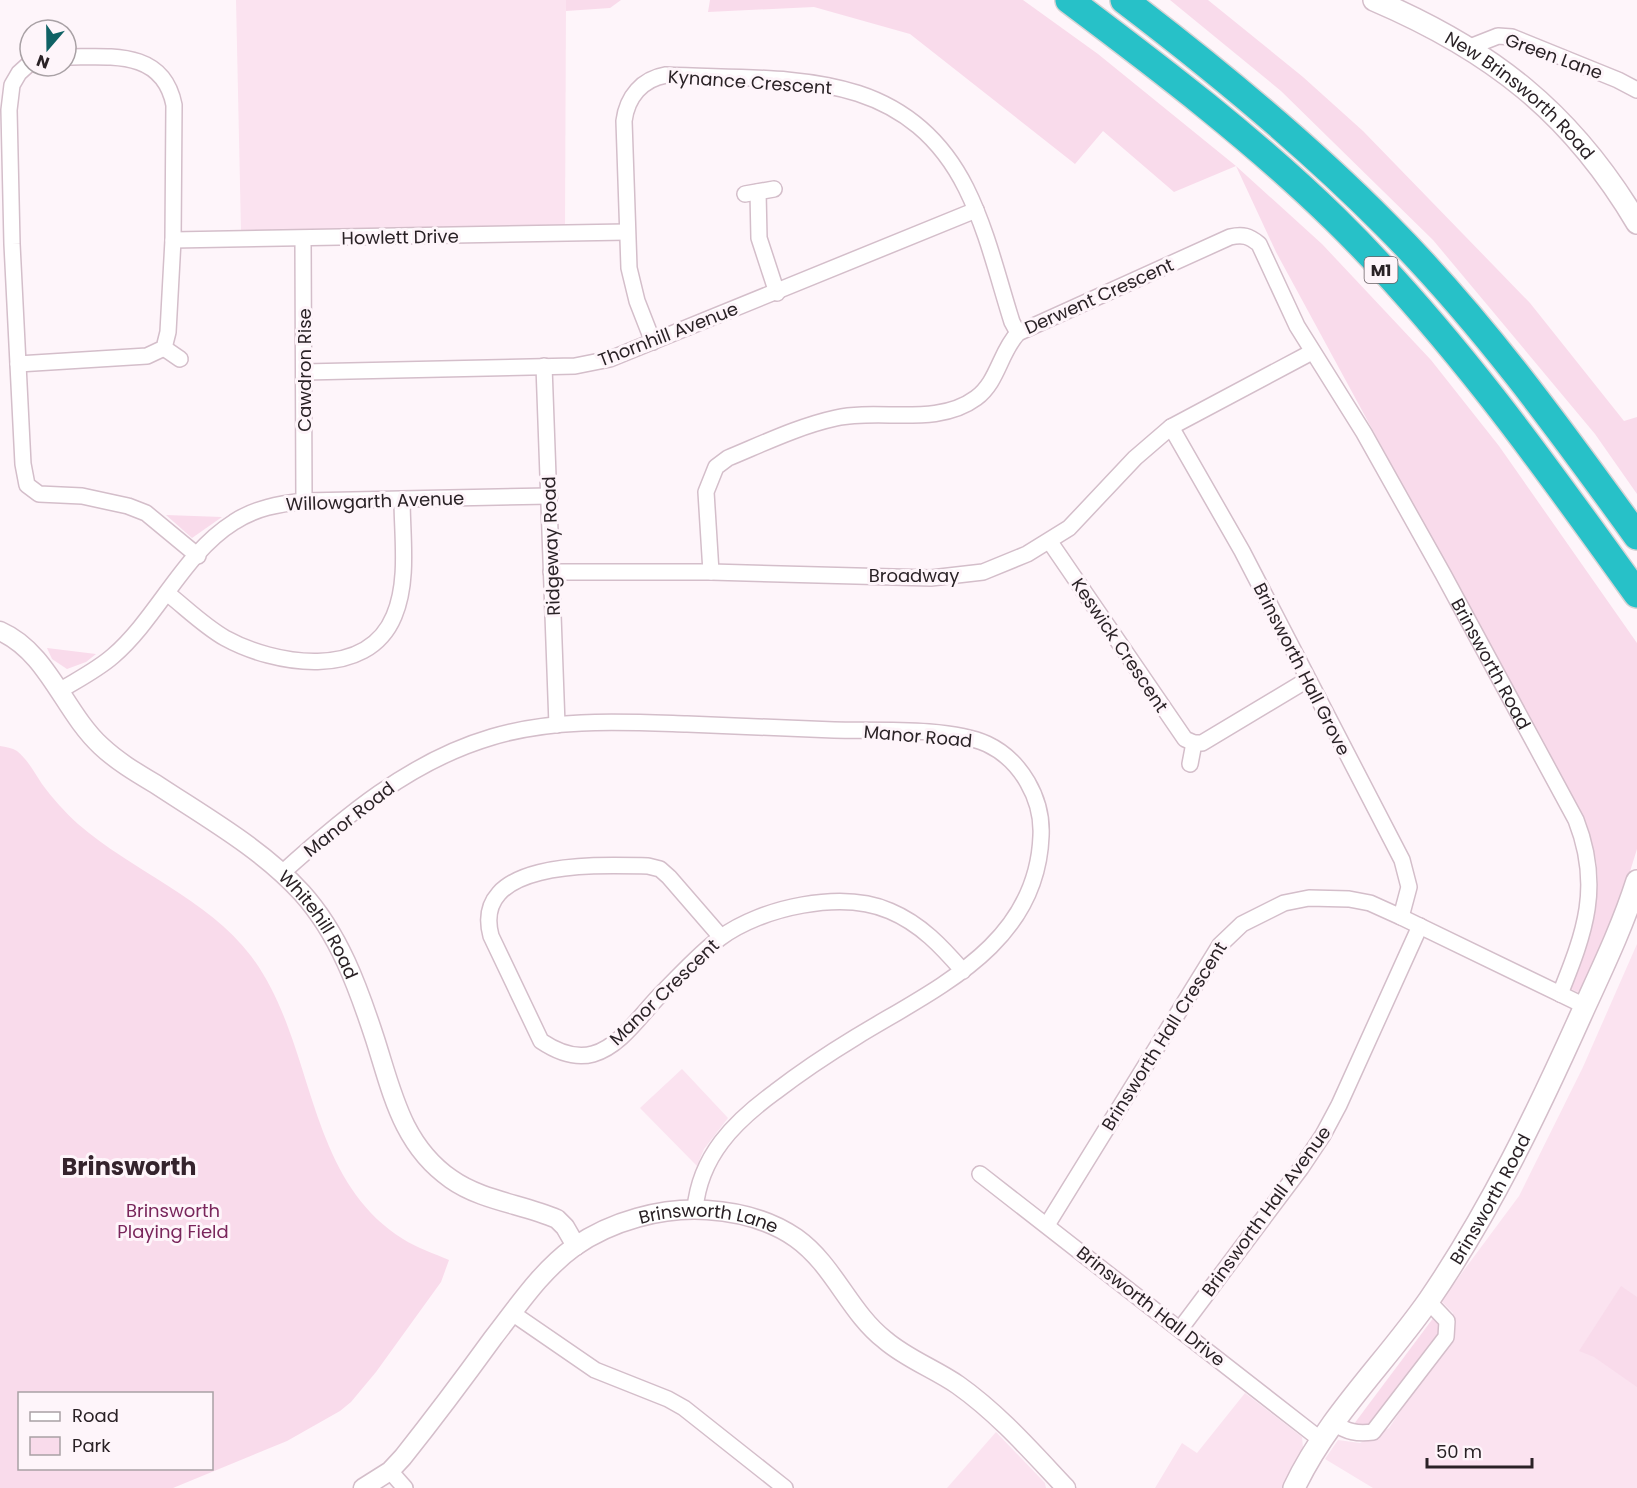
<svg xmlns="http://www.w3.org/2000/svg" width="1637" height="1488" viewBox="0 0 1637 1488" font-family="Poppins,sans-serif">
<style>
.built{fill:#fbe3f0}
.green{fill:#f9dbeb;fill-rule:evenodd}
.lines{fill:none;stroke-linecap:round;stroke-linejoin:round}
.minor-casing{stroke:#d4beca;stroke-width:18}
.tertiary-casing{stroke:#d4beca;stroke-width:21}
.secondary-casing{stroke:#d4beca;stroke-width:24}
.motorway-casing{stroke:#d4d3d4;stroke-width:30}
.minor{stroke:#fff;stroke-width:15}
.tertiary{stroke:#fff;stroke-width:18}
.secondary{stroke:#fff;stroke-width:21}
.motorway{stroke:#27c1c8;stroke-width:27}
.labels{text-anchor:middle;dominant-baseline:central;stroke-width:6;stroke-linejoin:round;paint-order:stroke}
.shield{fill:#fef5fa;stroke:#6a6166;stroke-width:1.5}
.shield-label{font-size:16px;font-weight:bold;fill:#2a2226}
.street-label{font-size:18px;fill:#2a2226;stroke:#fef5fa}
.park-label{font-size:18px;fill:#79265b;stroke:#fef5fa}
.district-label{font-size:24px;font-weight:bold;fill:#35242d;stroke:#fef5fa}
</style>
<rect width="100%" height="100%" fill="#fef5fa"/>
<!-- built -->
<g class="built">
<polygon points="236,0 566,0 565,227 241,231"/>
<polygon points="1637,944 1637,1488 1373,1488 1325,1459 1338,1440 1360,1443 1389,1428 1455,1330 1453,1313 1441,1301 1519,1196 1583,1067"/>
<polygon points="682,1069 728,1118 704,1149 697,1166 640,1108"/>
<polygon points="1245,1393 1302,1437 1303,1448 1286,1488 1155,1488 1182,1443 1197,1453"/>
<polygon points="996,1432 1045,1483 1046,1488 947,1488"/>
</g>
<!-- green -->
<g class="green">
<polygon points="566,0 621,0 610,8 566,11"/>
<path d="M710 0H1023L1098 54 1236 166 1322 244 1431 360 1499 446 1637 643V849L1623 894 1583 990 1577 992 1571 989 1570 984C1584 947 1601 908 1597 868 1596 853 1589 837 1586 823L1276 252 1236 166 1174 192 1103 131 1075 164 910 34 814 7 708 12Z"/>
<polygon points="1170,0 1208,0 1303,77 1363,131 1530,303 1624,421 1637,417 1637,494 1595,434 1433,240 1281,91"/>
<polygon points="166,515 222,517 192,538"/>
<polygon points="47,648 96,654 86,662 67,669 52,659"/>
<path d="M0 746C6 747 12 748 17 751 28 760 34 772 42 784 53 799 64 811 78 824 132 871 207 898 251 956 316 1042 304 1177 403 1239 417 1248 433 1253 449 1260L441 1282 376 1372 351 1402 340 1411 287 1441 173 1488H0ZM20 1394H212V1468H20Z"/>
<polygon points="1621,1286 1637,1297 1637,1387 1594,1357 1579,1351"/>
<polygon points="1434,1317 1440,1325 1439,1336 1374,1423 1364,1428 1354,1424"/>
</g>
<g class="lines">
<defs>
<g id="minor">
<polyline points="1470,47 1498,36 1512,37 1618,80 1637,90"/>
<polyline points="30,63 19,73 12,85 9,110 12,244 23,464 27,485 39,494 82,496 128,506 146,513 198,556"/>
<polyline points="758,192 759,238 777,293"/>
<polyline points="745,194 774,189"/>
<polyline points="303,239 304,501"/>
<polyline points="173,240 627,232"/>
<path d="M653 342 637 301 629 268 624 121C627 97 642 79 666 75 784 81 904 65 966 188 987 230 998 278 1012 322L1018 333"/>
<polyline points="164,348 180,359"/>
<path d="M18 364 147 356 164 348 168 332 173 240 174 105C163 49 110 57 66 57"/>
<polyline points="544,366 557,725"/>
<polyline points="304,372 575,366 610,359 976,210"/>
<polyline points="1171,427 1242,551 1402,860 1409,887 1401,917"/>
<polyline points="1050,542 1185,739 1194,743 1202,743 1307,680"/>
<polyline points="551,572 711,572 931,578 983,572 1027,554 1069,528 1135,458 1171,427 1312,352"/>
<path id="s1" d="M711 572 706 492 716 467 728 458C762 444 799 426 836 418 880 408 937 427 976 398 998 382 1000 352 1018 333L1230 237C1243 234 1249 236 1259 244L1297 326 1364 433 1443 574 1576 820C1602 886 1585 932 1560 994"/>
<path d="M167 593C186 608 204 626 225 638 274 665 367 681 394 616 409 581 402 536 402 499"/>
<path d="M59 691C77 680 97 670 113 656 158 617 183 554 234 522 255 508 279 504 304 501L550 496"/>
<polyline points="1190,764 1194,743"/>
<path d="M282 873C344 817 410 761 492 737 554 718 623 722 687 724 736 726 785 728 834 730 877 731 950 727 987 744 1021 760 1043 799 1041 836 1037 945 936 988 856 1037 828 1054 801 1072 775 1092 734 1122 700 1156 695 1209"/>
<path d="M721 937 669 877 660 869 648 866C602 865 470 858 491 936L541 1041C556 1051 575 1059 593 1054 622 1046 643 1011 664 991 682 973 700 953 720 938 762 907 842 890 890 911 921 924 942 947 963 971"/>
<polyline points="980,1174 1321,1440"/>
<polyline points="1047,1225 1220,945 1242,924 1284,903 1309,898 1349,899 1370,903 1401,917 1585,1006"/>
<polyline points="512,1313 595,1370 668,1399 684,1408 785,1488"/>
<polyline points="1181,1328 1301,1168 1323,1135 1339,1105 1420,926"/>
<path d="M1334 1423C1347 1432 1357 1434 1373 1432L1446 1337 1447 1321 1428 1301"/>
<polyline points="390,1471 405,1488"/>
</g>
<g id="tertiary">
<path id="s2" d="M0 631C48 652 64 712 101 746 118 762 137 773 157 785 207 818 262 849 302 893 339 934 358 987 375 1039 392 1092 402 1145 451 1179 482 1201 523 1204 557 1219L565 1227 576 1246"/>
<path id="s3" d="M363 1488 390 1471 403 1457C434 1418 464 1378 493 1338 518 1306 541 1271 574 1247 611 1221 662 1207 707 1210 738 1212 770 1220 796 1238 834 1265 849 1312 885 1340 907 1359 935 1369 958 1385 999 1414 1032 1452 1066 1488"/>
</g>
<g id="secondary">
<path id="s4" d="M1374 0C1491 50 1571 112 1637 223"/>
<path id="s5" d="M1294 1488C1327 1418 1385 1363 1429 1300 1490 1211 1537 1113 1581 1015 1601 971 1622 928 1637 881"/>
</g>
<g id="motorway">
<path d="M1069 0C1161 69 1253 139 1335 219 1450 332 1544 464 1637 594"/>
<path d="M1124 0C1216 70 1305 143 1386 225 1480 319 1559 428 1637 536"/>
</g>
</defs>
<!-- minor casing -->
<use href="#minor" class="minor-casing"/>
<!-- tertiary casing -->
<use href="#tertiary" class="tertiary-casing"/>
<!-- secondary casing -->
<use href="#secondary" class="secondary-casing"/>
<!-- motorway casing -->
<use href="#motorway" class="motorway-casing"/>
<!-- minor -->
<use href="#minor" class="minor"/>
<!-- tertiary -->
<use href="#tertiary" class="tertiary"/>
<!-- secondary -->
<use href="#secondary" class="secondary"/>
<!-- motorway -->
<use href="#motorway" class="motorway"/>
</g>
<g class="labels">
<!-- shield labels -->
<rect class="shield" x="1364.5" y="257" width="33" height="26" rx="4.5"/>
<g class="shield-label">
<text x="1381" y="270">M1</text>
</g>
<!-- street labels -->
<g class="street-label">
<text transform="translate(1554 56) rotate(20)">Green Lane</text>
<text transform="translate(750 82) rotate(4)">Kynance Crescent</text>
<text stroke="none"><textPath href="#s4" startOffset="176">New Brinsworth Road</textPath></text>
<text transform="translate(400 237) rotate(-1)">Howlett Drive</text>
<text transform="translate(1099 296) rotate(-24)">Derwent Crescent</text>
<text transform="translate(668 334) rotate(-21)">Thornhill Avenue</text>
<text transform="translate(304 370) rotate(-90)">Cawdron Rise</text>
<text transform="translate(375 501) rotate(-2)">Willowgarth Avenue</text>
<text transform="translate(551 546) rotate(-92)">Ridgeway Road</text>
<text x="914" y="575">Broadway</text>
<text transform="translate(1120 645) rotate(56)">Keswick Crescent</text>
<text stroke="none"><textPath href="#s1" startOffset="1203">Brinsworth Road</textPath></text>
<text transform="translate(1302 669) rotate(63)">Brinsworth Hall Grove</text>
<text transform="translate(918 736) rotate(5)">Manor Road</text>
<text transform="translate(349 819) rotate(-38)">Manor Road</text>
<text stroke="none"><textPath href="#s2" startOffset="440">Whitehill Road</textPath></text>
<text transform="translate(664 992) rotate(-44)">Manor Crescent</text>
<text transform="translate(1164 1036) rotate(-58)">Brinsworth Hall Crescent</text>
<text stroke="none"><textPath href="#s5" startOffset="350">Brinsworth Road</textPath></text>
<text transform="translate(1266 1211) rotate(-54)">Brinsworth Hall Avenue</text>
<text stroke="none"><textPath href="#s3" startOffset="465">Brinsworth Lane</textPath></text>
<text transform="translate(1151 1306) rotate(38)">Brinsworth Hall Drive</text>
</g>
<!-- park labels -->
<g class="park-label">
<text x="173" y="1210">Brinsworth<tspan x="173" dy="21">Playing Field</tspan></text>
</g>
<!-- district labels -->
<g class="district-label">
<text x="129" y="1166">Brinsworth</text>
</g>
</g>
<!-- legend -->
<rect x="18" y="1392" width="195" height="78" fill="#fef5fa" stroke="#a9a1a5" stroke-width="1.5"/>
<rect x="30" y="1412" width="30" height="9" fill="#ffffff" stroke="#a9a1a5" stroke-width="1.5"/>
<text x="72" y="1422" font-size="18" fill="#2a2226">Road</text>
<rect x="30" y="1437" width="30" height="18" fill="#f9dbeb" stroke="#a9a1a5" stroke-width="1.5"/>
<text x="72" y="1452" font-size="18" fill="#2a2226">Park</text>
<!-- north arrow -->
<g transform="translate(48 48) rotate(200)"><circle r="28" fill="#fef5fa" stroke="#a9a1a5" stroke-width="1.5"/>
<path d="M0-4.5L10 22L0 15L-10 22Z" fill="#106265"/>
<text y="-9" font-size="16" font-weight="bold" text-anchor="middle" fill="#2a2226">N</text>
</g>
<!-- scale -->
<path d="M1427 1458v9h105v-9" fill="none" stroke="#2a2226" stroke-width="3"/>
<text x="1436" y="1458" font-size="18" fill="#2a2226" stroke="#fef5fa" stroke-width="4.5" paint-order="stroke">50 m</text>
</svg>
